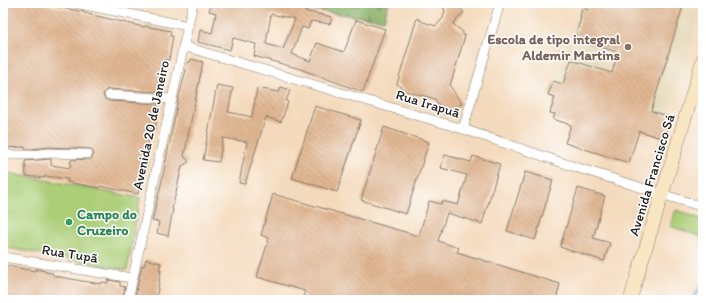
<svg xmlns="http://www.w3.org/2000/svg" width="706" height="303" viewBox="0 0 706 303" font-family="Itim,sans-serif">
<style>
.built{fill:#e6daba}
.green{fill:#abce77;stroke:#64754a}
.forest{fill:url(#forest-firs);stroke:#526642}
.lines{fill:none;stroke-linecap:round;stroke-linejoin:round}
.stream{stroke:#5ca0d1;stroke-width:3.5}
.building{fill:url(#building-back-hatch);fill-rule:evenodd}
.street-casing{stroke:#887b6c;stroke-width:10}
.secondary-casing{stroke:#887b6c;stroke-width:14}
.street{stroke:#fff;stroke-width:9}
.secondary{stroke:#f9e7c3;stroke-width:13}
.education-dot{fill:#8d6e63;stroke:#fff;stroke-width:1.5}
.leisure-dot{fill:#2e9e5b;stroke:#fff;stroke-width:1.5}
.labels{text-anchor:middle;dominant-baseline:central;stroke-width:3;stroke-linejoin:round;paint-order:stroke}
.education-label{font-size:14px;font-weight:bold;fill:#785e54;stroke:#fff;text-anchor:end}
.street-label{font-size:14px;fill:#1c1c1c;stroke:#fff}
.leisure-label{font-size:14px;font-weight:bold;fill:#27864d;stroke:#fff;text-anchor:start}
</style>
<defs>
<pattern id="forest-firs" width="22" height="20" patternUnits="userSpaceOnUse"><rect width="22" height="20" fill="#88b168"/><path d="M5 1l3.5 6h-7zM16 11l3.5 6h-7z" fill="#6e8f55"/></pattern>
<pattern id="building-back-hatch" width="6" height="6" patternUnits="userSpaceOnUse"><rect width="6" height="6" fill="#e1b793"/><path d="M-1 5l2 2M0 0l6 6M5-1l2 2" fill="none" stroke="#c09d7e"/></pattern>
</defs>
<rect width="100%" height="100%" fill="#fff"/>
<filter id="ink" filterUnits="userSpaceOnUse"><feTurbulence type="fractalNoise" baseFrequency=".025" numOctaves="2"/><feDisplacementMap in="SourceGraphic" scale="8" xChannelSelector="R" yChannelSelector="G"/><feConvolveMatrix kernelMatrix="1 2 1 2 8 2 1 2 1" color-interpolation-filters="sRGB"/></filter>
<filter id="wash" filterUnits="userSpaceOnUse"><feTurbulence type="fractalNoise" baseFrequency=".012" numOctaves="4" result="noise"/><feDisplacementMap in="SourceGraphic" scale="16" xChannelSelector="R" yChannelSelector="G"/><feGaussianBlur stdDeviation="0.9" result="paint"/><feColorMatrix in="noise" values="0 0 0 0 0 0 0 0 0 0 0 0 0 0 0 0 0 1.4 0 .05"/><feComposite in="paint" operator="in"/></filter>
<g filter="url(#wash)">
<rect width="100%" height="100%" fill="#f4dabc"/>
<!-- built -->
<polygon class="built" points="580,3 667,3 700,13 668,116 556,81"/>
<!-- green -->
<g class="green">
<polygon points="3,172 140,198 127,270 3,247"/>
<polygon points="676,210 703,220 703,234 702,237 670,226"/>
</g>
<!-- forest -->
<polygon class="forest" points="312,3 389,3 384,20 311,10"/>
<g class="lines">
<!-- stream -->
<polyline class="stream" points="693,300 703,282"/>
</g>
<g id="blocks">
<!-- building -->
<g class="building">
<polygon points="3,3 47,3 47,5 84,12 84,13 144,27 145,26 171,31 170,36 173,36 169,60 165,59 162,92 109,89 106,90 103,94 104,98 109,101 158,104 156,116 157,117 155,130 153,129 152,133 150,133 144,159 148,160 146,169 144,169 138,194 100,186 99,188 67,182 68,179 45,176 45,178 26,176 25,161 51,159 51,165 70,168 71,160 91,159 94,154 91,149 49,147 32,149 25,149 25,147 3,148"/>
<path d="M211 3H305L304 11 332 17 330 24 311 21 308 29 302 27 292 54 310 61 317 43 344 52 356 20 385 29 363 92 300 69 254 56 256 44 233 38 230 50 198 42 200 30 212 33 216 13 209 11ZM271 14 295 19 283 49 266 44Z"/>
<polygon points="447,3 460,3 458,7 464,12 453,24 463,32 463,35 465,36 450,86 462,104 445,115 435,99 406,91 397,84 417,18 423,22 436,26 443,18 445,10 443,8"/>
<polygon points="590,3 648,3 663,8 663,3 684,3 651,111 670,117 664,139 639,131 629,163 565,143 571,125 553,119 555,114 550,113 555,97 548,95 553,81 563,84 571,60 612,73 618,52 579,41 580,39 575,37 581,18 580,17 582,8 588,10"/>
<polygon points="191,59 203,62 184,156 189,162 182,166 172,209 173,209 168,236 157,233 159,222 152,221 162,180 178,101 188,62 190,62"/>
<polygon points="217,85 233,88 228,112 252,117 257,88 279,92 281,87 290,90 286,101 288,102 281,122 266,117 245,184 239,183 247,142 223,138 219,162 203,160"/>
<polygon points="315,106 361,120 337,192 292,178"/>
<polygon points="384,127 429,142 406,214 361,200"/>
<polygon points="445,155 471,162 473,156 500,164 482,224 447,213 438,241 459,248 457,252 560,284 556,300 302,300 305,291 257,277 269,238 261,235 273,194 419,236 429,201 441,204 442,201 458,205 467,175 441,168"/>
<polygon points="525,172 553,180 535,240 507,231"/>
<polygon points="578,188 605,196 593,238 610,243 604,261 560,247"/>
<polygon points="146,259 161,263 159,270 161,270 156,300 134,300 142,265 144,266"/>
<polygon points="3,265 35,271 36,269 45,271 45,272 53,273 52,274 55,276 82,281 101,284 102,282 108,283 108,280 120,282 120,286 125,287 122,300 3,300"/>
</g>
</g>
</g>
<g filter="url(#ink)">
<use href="#blocks" fill-opacity="0" stroke="#887b6c" stroke-width="1"/>
<g class="lines">
<defs>
<g id="street">
<polyline points="75,3 188,26"/>
<polyline points="183,46 463,129 572,166 703,207"/>
<polyline points="109,95 171,99"/>
<polyline points="463,129 500,3"/>
<polyline points="3,155 32,155 49,153 88,154"/>
<polyline points="3,257 132,278"/>
<polyline points="128,300 193,3"/>
</g>
<polyline id="secondary" points="630,300 703,59"/>
</defs>
<!-- street casing -->
<use href="#street" class="street-casing"/>
<!-- secondary casing -->
<use href="#secondary" class="secondary-casing"/>
<!-- street -->
<use href="#street" class="street"/>
<!-- secondary -->
<use href="#secondary" class="secondary"/>
</g>
</g>
<!-- markers -->
<circle class="education-dot" cx="628" cy="47" r="4"/>
<circle class="leisure-dot" cx="69" cy="222" r="4"/>
<g class="labels">
<!-- education labels -->
<g class="education-label">
<text x="620" y="39">Escola de tipo integral<tspan x="620" dy="16">Aldemir Martins</tspan></text>
</g>
<!-- street labels -->
<g class="street-label">
<text transform="translate(428 104) rotate(17)">Rua Irapuã</text>
<text transform="translate(151 125) rotate(-78)">Avenida 20 de Janeiro</text>
<text transform="translate(652 175) rotate(-73)">Avenida Francisco Sá</text>
<text transform="translate(70 254) rotate(9)">Rua Tupã</text>
</g>
<!-- leisure labels -->
<g class="leisure-label">
<text x="77" y="214">Campo do<tspan x="77" dy="16">Cruzeiro</tspan></text>
</g>
</g>
<!-- margin -->
<rect width="706" height="303" fill="none" stroke="#fff" stroke-width="16"/>
</svg>
